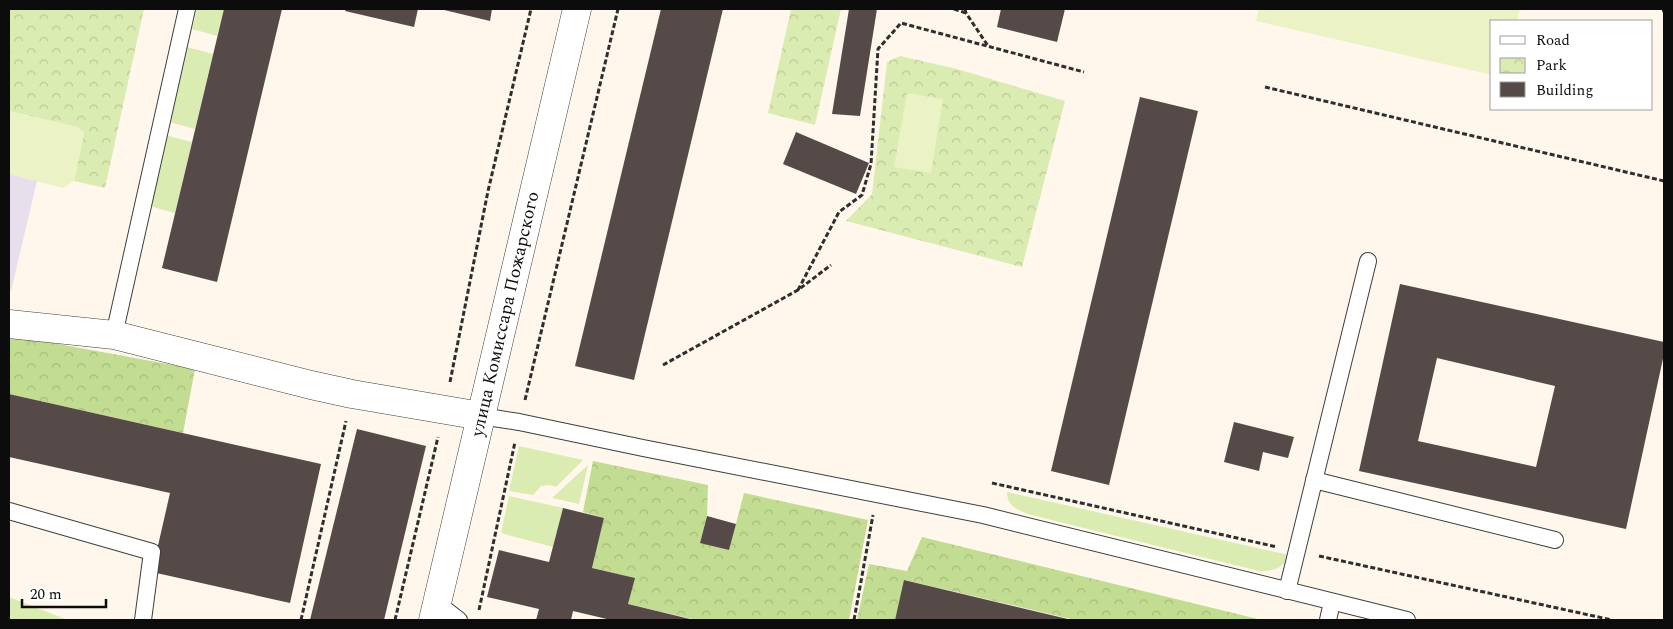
<svg xmlns="http://www.w3.org/2000/svg" width="1673" height="629" viewBox="0 0 1673 629" font-family="Spectral,serif">
<style>
.industrial{fill:#e8dfec}
.grass{fill:#dbecb2}
.forest{fill:url(#forest-crowns)}
.park{fill:url(#park-crowns)}
.pitch{fill:#ebf2c5}
.building{fill:#554a48;fill-rule:evenodd}
.lines{fill:none;stroke-linecap:round;stroke-linejoin:round}
.service-casing{stroke:#3f3f3f;stroke-width:18}
.minor-casing{stroke:#3f3f3f;stroke-width:29}
.path{stroke:#2e2e2e;stroke-width:3;stroke-dasharray:5 2.5;stroke-linecap:butt}
.service{stroke:#fff;stroke-width:16}
.minor{stroke:#fff;stroke-width:28}
.labels{text-anchor:middle;dominant-baseline:central;stroke-width:5;stroke-linejoin:round;paint-order:stroke}
.street-label{font-size:18px;fill:#0c0c0c;stroke:#fff}
</style>
<defs>
<pattern id="forest-crowns" width="20" height="18" patternUnits="userSpaceOnUse" patternTransform="scale(1.25)"><rect width="20" height="18" fill="#c2dd91"/><path d="M2 6a3 3 0 1 1 6 0M12 15a3 3 0 1 1 6 0" fill="none" stroke="#a6bc7c"/></pattern>
<pattern id="park-crowns" width="20" height="18" patternUnits="userSpaceOnUse" patternTransform="scale(1.25)"><rect width="20" height="18" fill="#dbecb2"/><path d="M2 6a3 3 0 1 1 6 0M12 15a3 3 0 1 1 6 0" fill="none" stroke="#bbc998"/></pattern>
</defs>
<rect width="100%" height="100%" fill="#fff7eb"/>
<!-- industrial -->
<polygon class="industrial" points="9,174 37,181 11,291 9,290"/>
<!-- grass -->
<g class="grass">
<polygon points="197,9 224,9 217,36 192,29"/>
<polygon points="187,47 213,54 195,129 169,122"/>
<polygon points="165,135 192,142 175,213 149,206"/>
<polygon points="519,446 583,460 556,487 550,485 541,486 533,495 509,491"/>
<polygon points="588,465 579,504 552,498"/>
<path d="M1007 492 1289 555C1283 569 1273 571 1259 571L1031 515C1018 510 1007 507 1007 492Z"/>
<polygon points="509,496 563,508 553,547 501,533"/>
<polygon points="9,597 68,620 9,620"/>
</g>
<!-- forest -->
<g class="forest">
<polygon points="9,335 195,369 183,433 9,394"/>
<polygon points="593,461 708,485 707,516 700,542 729,550 744,493 868,520 849,620 697,620 628,604 634,578 592,568 604,518 583,512"/>
<polygon points="922,537 1262,620 1075,620 905,580 895,620 857,620 869,564 907,571"/>
</g>
<!-- park -->
<g class="park">
<polygon points="9,9 144,9 105,188 74,181 84,133 77,127 9,111"/>
<polygon points="791,9 841,9 815,125 768,113"/>
<polygon points="900,56 957,69 1065,101 1022,267 846,221 872,194 887,62"/>
</g>
<!-- pitch -->
<g class="pitch">
<polygon points="1259,9 1520,9 1517,21 1492,21 1492,75 1256,21"/>
<polygon points="907,93 943,99 931,173 894,167"/>
<polygon points="9,111 77,127 84,133 74,181 63,188 9,174"/>
</g>
<!-- building -->
<g class="building">
<polygon points="224,9 282,9 217,282 162,268"/>
<polygon points="346,9 418,9 414,27 345,11"/>
<polygon points="440,9 492,9 490,21"/>
<polygon points="661,9 723,9 634,380 575,366"/>
<polygon points="849,9 877,9 860,116 832,114"/>
<polygon points="1001,9 1065,9 1057,42 997,27"/>
<polygon points="1140,97 1198,111 1109,485 1051,471"/>
<polygon points="796,132 869,163 856,194 783,164"/>
<path d="M1400 284 1664 342V354L1626 529 1359 471ZM1437 358 1555 386 1536 467 1418 441Z"/>
<polygon points="9,394 321,464 290,603 152,572 170,493 9,457"/>
<polygon points="1234,422 1294,437 1288,458 1263,452 1259,471 1224,462"/>
<polygon points="357,429 426,446 384,620 310,620"/>
<polygon points="563,508 604,518 592,568 635,578 628,604 694,620 611,620 573,611 571,620 536,620 539,609 487,597 499,550 549,562"/>
<polygon points="707,516 736,524 729,550 700,543"/>
<polygon points="904,580 1072,620 895,620"/>
</g>
<g class="lines">
<defs>
<g id="service">
<polyline points="114,335 187,9"/>
<polyline points="481,416 519,422 643,448 983,515 1407,620"/>
<polyline points="1314,480 1555,540"/>
<polyline points="9,511 152,552 143,620"/>
<polyline points="1287,591 1368,261"/>
<polyline points="437,603 459,620"/>
<polyline points="1328,620 1332,602"/>
</g>
<g id="minor">
<polyline points="9,324 114,335 311,385 352,394 481,416"/>
<polyline points="433,620 577,9"/>
</g>
</defs>
<!-- service casing -->
<use href="#service" class="service-casing"/>
<!-- minor casing -->
<use href="#minor" class="minor-casing"/>
<!-- path -->
<g class="path">
<polyline points="954,9 966,13"/>
<polyline points="965,9 966,13 988,46"/>
<polyline points="1663,9 1664,12"/>
<polyline points="1265,87 1664,181"/>
<polyline points="798,290 839,212 862,195 871,164 878,49 901,23 1084,72"/>
<polyline points="663,365 798,290 831,265"/>
<polyline points="450,382 488,191 531,9"/>
<polyline points="525,400 618,9"/>
<polyline points="992,483 1277,547"/>
<polyline points="1319,556 1612,620"/>
<polyline points="479,610 515,442"/>
<polyline points="301,620 346,421"/>
<polyline points="395,620 438,437"/>
<polyline points="854,620 873,515"/>
</g>
<!-- service -->
<use href="#service" class="service"/>
<!-- minor -->
<use href="#minor" class="minor"/>
</g>
<g class="labels">
<!-- street labels -->
<g class="street-label">
<text transform="translate(505 314) rotate(-77)">улица Комиссара Пожарского</text>
</g>
</g>
<!-- border -->
<rect width="1673" height="629" fill="none" stroke="#0c0c0c" stroke-width="20"/>
<!-- legend -->
<rect x="1490" y="20" width="162" height="90" fill="#ffffff" stroke="#9e9e9e"/>
<rect x="1500" y="36" width="25" height="8" fill="#ffffff" stroke="#9e9e9e"/>
<text x="1536" y="45" font-size="15" fill="#0c0c0c">Road</text>
<rect x="1500" y="58" width="25" height="15" fill="url(#park-crowns)" stroke="#9e9e9e"/>
<text x="1536" y="70" font-size="15" fill="#0c0c0c">Park</text>
<rect x="1500" y="82" width="25" height="15" fill="#554a48" stroke="#9e9e9e"/>
<text x="1536" y="95" font-size="15" fill="#0c0c0c">Building</text>
<!-- scale -->
<path d="M22 599v8h84v-8" fill="none" stroke="#0c0c0c" stroke-width="2.5"/>
<text x="30" y="599" font-size="15" fill="#0c0c0c" stroke="#ffffff" stroke-width="4" paint-order="stroke">20 m</text>
</svg>
